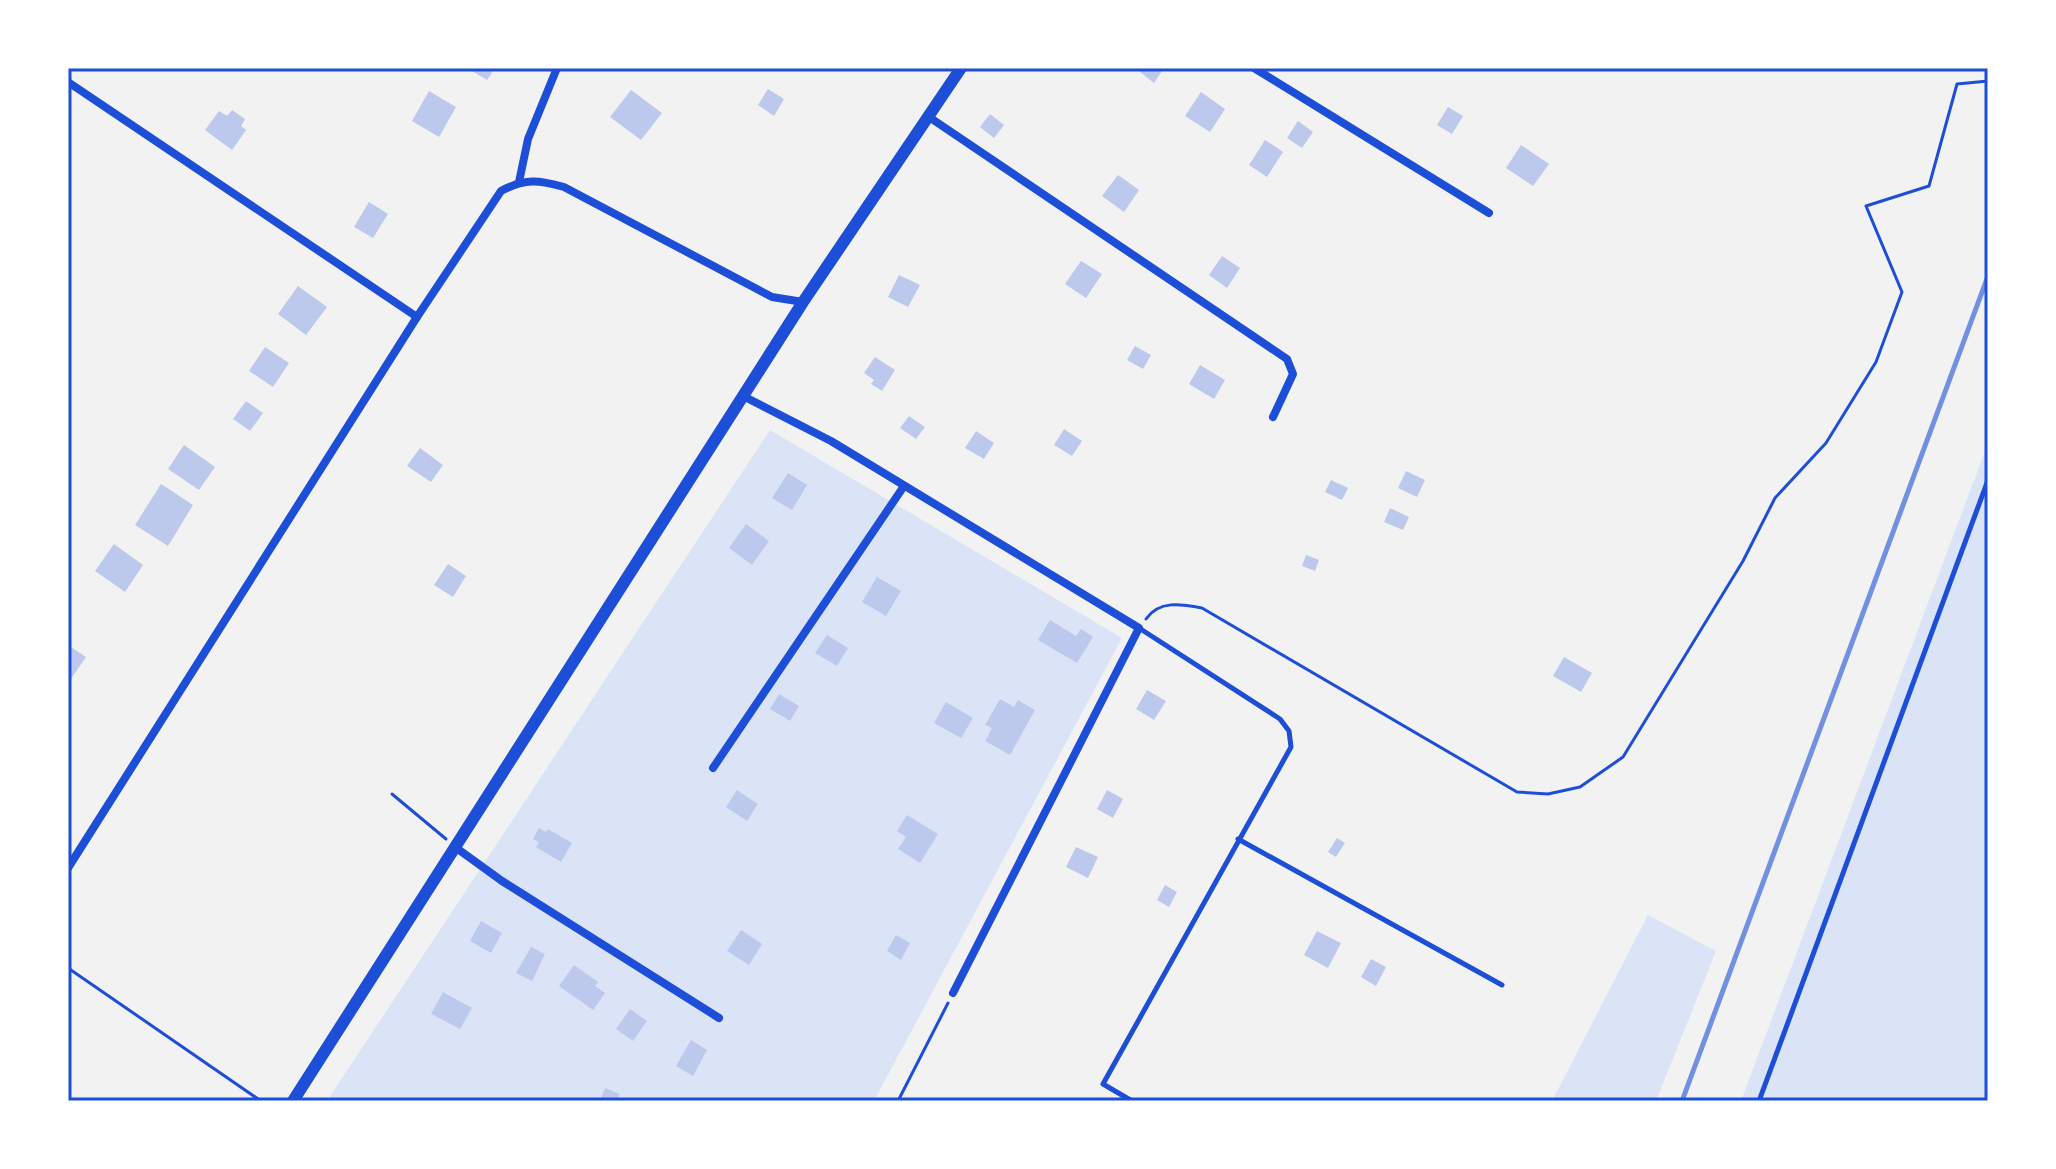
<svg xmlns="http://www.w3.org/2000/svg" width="2056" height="1169" viewBox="0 0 2056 1169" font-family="'Golos Text',sans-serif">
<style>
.green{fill:#dbe4f7}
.building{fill:#bdc9ec}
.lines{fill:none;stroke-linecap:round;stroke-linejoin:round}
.path{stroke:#1d4ed8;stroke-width:3}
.service{stroke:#1d4ed8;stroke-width:5}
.minor{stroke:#1d4ed8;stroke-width:8}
.tertiary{stroke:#1d4ed8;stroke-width:12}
.rail{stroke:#7290e2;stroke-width:5}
.neatline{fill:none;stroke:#1d4ed8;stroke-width:3}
</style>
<rect width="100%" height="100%" fill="#f2f2f2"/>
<!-- green -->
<g class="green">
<polygon points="770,430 1122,638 874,1101 327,1101"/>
<polygon points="1988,443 1988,1101 1741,1101"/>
<polygon points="1648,915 1716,951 1656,1101 1552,1101"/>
</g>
<!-- building -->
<g class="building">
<polygon points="467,68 495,68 487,80"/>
<polygon points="1135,68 1164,68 1154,83"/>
<polygon points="768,89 784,99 774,116 758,105"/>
<polygon points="631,90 662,113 641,140 610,117"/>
<polygon points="429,91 456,107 439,137 412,121"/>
<polygon points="1201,92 1225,109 1210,132 1185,116"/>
<polygon points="1448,107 1463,116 1452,134 1437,125"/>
<polygon points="232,110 245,119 241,126 246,130 232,150 205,130 219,111 227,116"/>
<polygon points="990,114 1004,125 994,138 980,127"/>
<polygon points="1298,121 1313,132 1302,148 1287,138"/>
<polygon points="1265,140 1283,152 1267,177 1249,165"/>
<polygon points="1521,145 1549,164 1533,186 1506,168"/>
<polygon points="1118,175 1139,190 1124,212 1102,196"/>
<polygon points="369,202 388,214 373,238 354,227"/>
<polygon points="1222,256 1240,268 1227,288 1209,275"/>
<polygon points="1081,261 1102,274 1086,298 1065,284"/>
<polygon points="899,275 920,285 908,307 888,297"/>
<polygon points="298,286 327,307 306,335 278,314"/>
<polygon points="1135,346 1151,355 1143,369 1127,360"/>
<polygon points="265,347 289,363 273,387 249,371"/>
<polygon points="875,357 895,370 882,391 871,384 874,380 864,373"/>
<polygon points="1200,365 1225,380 1214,399 1189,384"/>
<polygon points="246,401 263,413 250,431 233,419"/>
<polygon points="909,416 925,427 916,439 900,428"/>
<polygon points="1064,429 1082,441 1072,456 1054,445"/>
<polygon points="976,431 994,443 984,459 965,448"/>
<polygon points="184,445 215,467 199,490 168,469"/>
<polygon points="420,448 443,465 431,482 407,466"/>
<polygon points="1406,471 1425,480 1417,497 1398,488"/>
<polygon points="788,473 807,485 792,510 772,498"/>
<polygon points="1331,480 1348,488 1342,500 1325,492"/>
<polygon points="161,484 193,505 168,546 135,525"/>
<polygon points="1390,508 1409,517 1403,530 1384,522"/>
<polygon points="746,524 769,541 752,565 729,548"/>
<polygon points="114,544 143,565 125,592 95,571"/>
<polygon points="1306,555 1319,560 1315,571 1302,566"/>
<polygon points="448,564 466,576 453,597 434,585"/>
<polygon points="877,577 901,591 886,616 862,602"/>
<polygon points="1050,620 1076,636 1081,629 1093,637 1077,663 1038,640"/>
<polygon points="827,635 848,648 837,666 815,653"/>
<polygon points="68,645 86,657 68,683"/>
<polygon points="1564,657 1592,673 1581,692 1553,676"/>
<polygon points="1147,690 1166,701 1154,720 1136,709"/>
<polygon points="779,694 799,706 790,721 770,709"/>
<polygon points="1000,699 1014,707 1018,700 1035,710 1010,755 985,741 992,728 985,725"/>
<polygon points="946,702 973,718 961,738 934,723"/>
<polygon points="737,790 758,804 747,821 726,807"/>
<polygon points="1107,790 1123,799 1113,818 1097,809"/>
<polygon points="907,815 938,834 920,863 898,849 906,837 897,831"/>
<polygon points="539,828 546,832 548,829 572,843 561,862 536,847 539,842 533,839"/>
<polygon points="1337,838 1345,843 1336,857 1328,852"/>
<polygon points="1076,847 1098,857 1088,878 1066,867"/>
<polygon points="1165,885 1177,892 1169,907 1157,900"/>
<polygon points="481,921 502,933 491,953 470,941"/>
<polygon points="741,930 762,944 749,965 727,951"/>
<polygon points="1317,931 1341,943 1328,968 1304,955"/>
<polygon points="896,935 910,943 901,960 887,951"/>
<polygon points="531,947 545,954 532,981 516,973"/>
<polygon points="1371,959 1386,967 1376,986 1361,977"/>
<polygon points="574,965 598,982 595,986 605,993 593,1010 559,986"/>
<polygon points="443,992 472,1008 460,1029 431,1014"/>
<polygon points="630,1009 647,1021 633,1041 616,1029"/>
<polygon points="691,1040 707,1050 693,1076 676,1066"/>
<polygon points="605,1088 620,1094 616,1101 600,1100"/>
</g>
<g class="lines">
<!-- path -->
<g class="path">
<path d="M1146 619C1159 600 1181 604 1202 608L1517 792 1548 794 1580 787 1623 757 1743 561 1775 498 1826 443 1876 362 1902 292 1866 206 1929 186 1957 84 1988 81"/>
<polyline points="392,794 446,839"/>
<polyline points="68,968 261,1101"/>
<polyline points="898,1101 948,1003"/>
</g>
<!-- service -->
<g class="service">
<polyline points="1238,839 1502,985"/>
<polyline points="1132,1101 1103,1084 1291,747 1289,731 1280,719 1139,628"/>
<polyline points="1759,1101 1988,480"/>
</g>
<!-- minor -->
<g class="minor">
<polyline points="1254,68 1489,213"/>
<polyline points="68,82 417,317"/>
<polyline points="929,117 1287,359 1293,374 1273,417"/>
<polyline points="519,182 528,139 557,68"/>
<polyline points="745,397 831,441 1139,628 953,993"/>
<polyline points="713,768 904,486"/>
<polyline points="455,847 502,881 719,1018"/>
<path d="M68 868 417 317 501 191C525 178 539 180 564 187L772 297 803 302"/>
</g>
<!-- tertiary -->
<polyline class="tertiary" points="293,1101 803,302 961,68"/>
<!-- rail -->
<polyline class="rail" points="1682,1101 1988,276"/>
</g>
<!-- border -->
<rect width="2056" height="1169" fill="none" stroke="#ffffff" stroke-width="140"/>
<rect x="70" y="70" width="1916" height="1029" class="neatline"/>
</svg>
